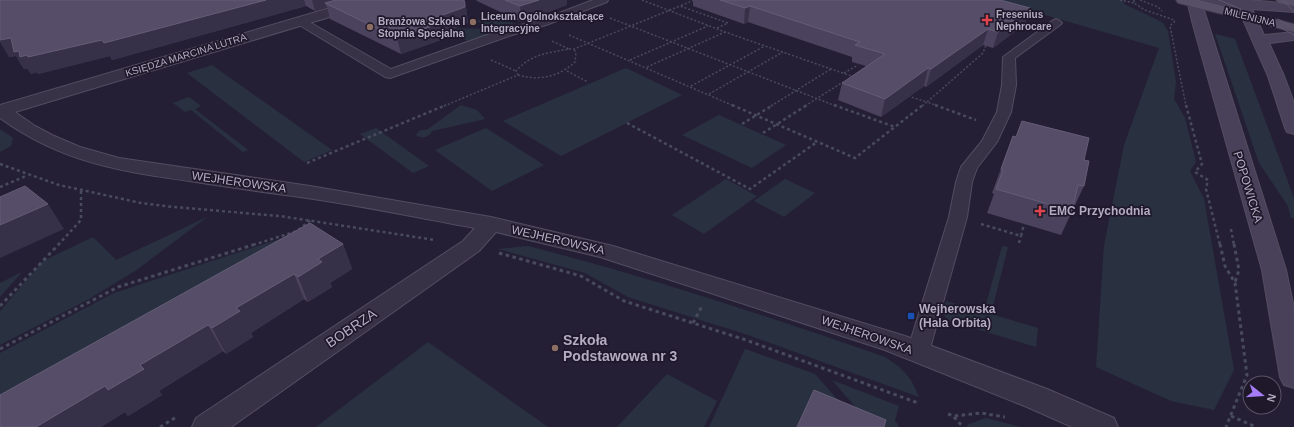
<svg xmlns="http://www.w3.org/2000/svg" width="1294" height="427" viewBox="0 0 1294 427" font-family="Arial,sans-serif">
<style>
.green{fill:#293141}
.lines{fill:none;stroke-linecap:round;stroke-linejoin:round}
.lane-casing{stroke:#534d61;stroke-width:2}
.street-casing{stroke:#534d61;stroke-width:2}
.secondary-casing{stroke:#534d61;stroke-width:2}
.primary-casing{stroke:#3e394c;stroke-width:2}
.path-far2{stroke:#484a5d;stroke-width:1.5;stroke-dasharray:2 2;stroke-linecap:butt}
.path-far1{stroke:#484a5d;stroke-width:2.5;stroke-dasharray:3 3;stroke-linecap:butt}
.path{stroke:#484a5d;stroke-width:3;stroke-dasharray:3.5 3.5;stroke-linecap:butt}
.lane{fill:#383246;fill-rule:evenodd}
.street{fill:#383246;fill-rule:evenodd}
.secondary{fill:#494059;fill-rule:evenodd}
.primary{fill:#575066;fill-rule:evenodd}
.tram{stroke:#605870;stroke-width:1}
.wall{fill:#4b435e}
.shaded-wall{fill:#373049}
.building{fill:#564e69;stroke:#655d77}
.health-dot{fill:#e0444e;stroke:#1e182a;stroke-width:1.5}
.education-dot{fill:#8d6e63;stroke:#1e182a;stroke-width:1.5}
.transit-dot{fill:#1a4fb4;stroke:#1e182a;stroke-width:1.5}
.labels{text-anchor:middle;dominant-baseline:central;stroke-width:3.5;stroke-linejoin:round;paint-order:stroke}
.far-poi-label{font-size:10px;font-weight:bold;fill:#b4acc3;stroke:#1e182a;text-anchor:start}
.far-street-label{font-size:10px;fill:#b4acc3;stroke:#1e182a}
.street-label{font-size:12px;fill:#b4acc3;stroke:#1e182a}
.poi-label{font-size:12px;font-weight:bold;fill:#b4acc3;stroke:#1e182a;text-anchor:start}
.near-street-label{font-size:14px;fill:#b4acc3;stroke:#1e182a}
.near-poi-label{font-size:14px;font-weight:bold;fill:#b4acc3;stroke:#1e182a;text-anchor:start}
</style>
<rect width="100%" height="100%" fill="#251f35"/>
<!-- green -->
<g class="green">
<polygon points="994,0 1123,0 1124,4 1154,18 1163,23 1168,31 1176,82 1174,99 1185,118 1196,162 1190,171 1204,199 1234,370 1214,410 1171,401 1096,367 1104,246 1124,145 1159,48"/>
<path d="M492 15 515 24C502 30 489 26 476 21Z"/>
<polygon points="439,28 495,29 498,31 468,41"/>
<polygon points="1215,34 1235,39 1294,198 1294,218 1291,218 1288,206 1259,163"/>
<polygon points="212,65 332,150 304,162 187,73"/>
<polygon points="626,68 682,95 561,156 503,121"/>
<polygon points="189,97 201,106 195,109 248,150 243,152 191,110 185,112 173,103"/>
<path d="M461 105 477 110 485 119 432 131C429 138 421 139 416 135L419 131 428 129Z"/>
<polygon points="719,115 786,145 752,168 682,135"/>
<polygon points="376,128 429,166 413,173 360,134"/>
<polygon points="486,128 544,165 492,191 435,150"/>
<polygon points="0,129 13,138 11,146 0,152"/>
<polygon points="726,179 757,196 704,234 672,215"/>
<polygon points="785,179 815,193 784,217 754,201"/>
<polygon points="207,217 135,271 89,299 0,345 0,311 43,261 93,237 116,260"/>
<polygon points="304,231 0,427 0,353 114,293"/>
<path d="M528 246C649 277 767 316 885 357 903 369 911 376 919 397L748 335 628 297 585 273 498 249Z"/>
<polygon points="1002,246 1008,247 991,314 1038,328 1036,347 950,321 942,314 946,301 984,312"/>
<polygon points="22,272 0,297 0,283"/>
<polygon points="428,342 548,427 316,427"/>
<polygon points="745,349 815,374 859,424 803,427 709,427"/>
<polygon points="667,374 717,401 704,427 617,427"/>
<polygon points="832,380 899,406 895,420 899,427 873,427"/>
<polygon points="986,418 1021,427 966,427 969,424"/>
</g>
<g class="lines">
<defs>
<g id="lane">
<polygon points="593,0 608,0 607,2 546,25 515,34 390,78 385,77 296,23 294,21 296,19 304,19 391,69 507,28 538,21"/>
<polygon points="1056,19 1060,21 1062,23 1060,25 1015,58 1016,85 1011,112 997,142 977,168 972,182 967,217 929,352 926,358 918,361 910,358 907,352 949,217 956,182 961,167 982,141 997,112 1002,85 1003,57 1052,21"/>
</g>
<path id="street" d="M357 0H378L376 3 15 112 35 126 52 135 80 147 119 158 310 186 491 217 613 246 905 336 1047 389 1114 418 1118 427H1072L1027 407 885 350 600 257 496 232 479 251 231 427H192L196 418 463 241 475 228C419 218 363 206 307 198 270 193 233 188 196 182 123 172 62 163 0 118V105Z"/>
<polygon id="secondary" points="1187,0 1248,0 1294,4 1294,12 1252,9 1264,35 1294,32 1294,40 1269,43 1284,76 1294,103 1294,134 1287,132 1285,128 1268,76 1238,8 1203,7 1286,270 1294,308 1294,388 1284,385 1280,377 1262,270 1193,25"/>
<g id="primary">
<polygon points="1176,0 1199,0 1294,24 1294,32 1178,3"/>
<polygon points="1276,0 1294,0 1294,6 1278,3"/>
</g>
</defs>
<!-- lane casing -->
<use href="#lane" class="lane-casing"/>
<!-- street casing -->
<use href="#street" class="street-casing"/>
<!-- secondary casing -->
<use href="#secondary" class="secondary-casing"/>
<!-- primary casing -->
<use href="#primary" class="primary-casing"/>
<!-- path-far2 -->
<g class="path-far2">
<polyline points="642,0 725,32 854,77"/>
<polyline points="694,0 680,6 728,23 717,28"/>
<polyline points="1120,0 1134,3"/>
<polyline points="1134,0 1134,3 1145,10 1174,20"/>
<polyline points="1140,0 1158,7 1162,11"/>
<polyline points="610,18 836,106"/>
<polyline points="1175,21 1170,26 1186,106"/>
<polyline points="569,35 734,106"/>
<polyline points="569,49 574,49 680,6"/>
<polyline points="491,60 516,71"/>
<polyline points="630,60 708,26"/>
<polyline points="647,67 725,32"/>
<polyline points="567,71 588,82"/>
<polyline points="844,73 858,65"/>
<path d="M518 75C538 81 559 77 575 62L576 53 574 49"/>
<polyline points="691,86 765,46"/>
<polyline points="709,94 783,52"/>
<polyline points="908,96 927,102 922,106"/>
<path d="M444 106 518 75 516 71C531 54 548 53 569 49L552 41"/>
<polyline points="771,106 831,69"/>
<polyline points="805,106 843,82"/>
<polyline points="938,106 927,102 983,53 986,45"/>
</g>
<!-- path-far1 -->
<g class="path-far1">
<polyline points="732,105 855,158 923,105"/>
<polyline points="834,105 895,127"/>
<polyline points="935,105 976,120"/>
<polyline points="1186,105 1202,164 1195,172 1208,180 1206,189 1220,245"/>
<polyline points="627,123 750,189 817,142"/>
<polyline points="742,124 773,105"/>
<polyline points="763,133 807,105"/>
<polyline points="307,163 446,105"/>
<polyline points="0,164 59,185 141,203 173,207 280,216 435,240"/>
<polyline points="0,187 26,176"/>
<polyline points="981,224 1021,236 1024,224"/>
<polyline points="1231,229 1234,245"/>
<polyline points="1019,243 1021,236"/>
<polyline points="58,245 81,220 81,190"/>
<polyline points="253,245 297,231 312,219"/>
</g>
<!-- path -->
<g class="path">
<polyline points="1220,244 1225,266 1235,283 1247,375 1226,427"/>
<polyline points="1234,244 1239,270 1235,282"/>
<polyline points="499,253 581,276 624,301 746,340 918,403"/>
<polyline points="0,306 59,244"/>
<polyline points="693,323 702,306"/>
<polyline points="0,349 118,287 256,244"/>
<polyline points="948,414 954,416 981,413 1005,417"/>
<polyline points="1231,416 1256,427"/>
<polyline points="954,417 963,427"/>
<polyline points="160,427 178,416"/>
</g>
<!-- lane -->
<use href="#lane" class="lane"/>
<!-- street -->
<use href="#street" class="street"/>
<!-- secondary -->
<use href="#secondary" class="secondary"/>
<!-- primary -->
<use href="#primary" class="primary"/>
<!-- tram -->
<g class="tram">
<polyline points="1219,0 1267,20 1294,35"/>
<polyline points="1283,0 1294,12"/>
<polyline points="1278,19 1294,28"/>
</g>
</g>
<!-- wall -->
<g class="wall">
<polygon points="0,0 465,0 468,23 440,33 441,40 401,54 330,19 327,7 315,11 306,6 112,60 110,56 38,74 37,72 31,74 27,68 24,69 16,56 9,57"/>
<polygon points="476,0 567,0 567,5 522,22 477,1"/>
<polygon points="693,0 1000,0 1030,8 1025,24 993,48 983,45 926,87 924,86 881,117 838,100 842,83 866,66 852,62 852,57 748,22 744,24 693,6"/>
<polygon points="1013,136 1084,160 1084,186 1061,235 987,213 994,194 992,193"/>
<polygon points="343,244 352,269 330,283 332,287 308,302 304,299 251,333 253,337 226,354 223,351 159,391 162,395 128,416 125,412 101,427 0,427"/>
</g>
<!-- shaded-wall -->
<g class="shaded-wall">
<polygon points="266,0 304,0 306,6 112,60 110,56 38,74 28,57 102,40"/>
<polygon points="312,0 352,0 325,3 327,7 315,11"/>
<polygon points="465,0 468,23 440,33 441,40 401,54 397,38"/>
<polygon points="539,0 567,0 567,5 522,22 520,6"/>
<polygon points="750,6 748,22 744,24 745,8"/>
<polygon points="1030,8 1025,24 993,48 998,32"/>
<polygon points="988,29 983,45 926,87 931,69"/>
<polygon points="11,38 19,51 27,55 37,72 31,74 27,68 24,69 16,56 9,57 0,42 0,40"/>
<polygon points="928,68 924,86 881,117 885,99"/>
<polygon points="48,204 64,229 0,258 0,225"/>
<polygon points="343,244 352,269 330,283 332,287 308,302 298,277 318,259"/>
<polygon points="294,274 304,299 251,333 253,337 226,354 212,328 236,308"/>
<polygon points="208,325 223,351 159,391 162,395 128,416 108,390 140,365"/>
<polygon points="105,386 125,412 101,427 36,427"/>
</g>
<!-- building -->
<g class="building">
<polygon points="0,0 266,0 104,43 102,40 28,57 27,55 20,57 19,51 14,52 11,38 0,40"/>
<polygon points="336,0 464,0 465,7 429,20 438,24 397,38 325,3"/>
<polygon points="505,0 539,0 520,6"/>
<polygon points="720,0 1000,0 1030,8 998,32 988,29 931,69 928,68 885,99 842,83 885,54 855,45 860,42 750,6 745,8"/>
<polygon points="1022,121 1089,138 1084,160 1089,161 1084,186 1078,185 1072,211 996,189 1003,170 1001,169 1013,136 1016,137"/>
<polygon points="25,186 48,204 0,225 0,197"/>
<polygon points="310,223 343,244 318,259 322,262 298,277 294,274 236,308 240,311 212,328 208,325 140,365 144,369 108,390 105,386 36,427 0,427 0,395"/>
<polygon points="814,390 886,420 884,427 797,427"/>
</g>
<!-- markers -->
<g class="health-dot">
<path d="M985 14h4v4h4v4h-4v4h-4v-4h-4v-4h4z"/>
<path d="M1038 205h4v4h4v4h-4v4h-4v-4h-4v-4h4z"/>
</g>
<g class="education-dot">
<circle cx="473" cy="22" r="4"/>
<circle cx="370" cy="27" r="4"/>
<circle cx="555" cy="348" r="4"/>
</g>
<rect class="transit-dot" x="907" y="312" width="8" height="8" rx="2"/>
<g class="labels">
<!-- far-poi labels -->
<g class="far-poi-label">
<text x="996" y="14">Fresenius<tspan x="996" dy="12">Nephrocare</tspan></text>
<text x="481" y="16">Liceum Ogólnokształcące<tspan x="481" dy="12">Integracyjne</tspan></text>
<text x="378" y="21">Branżowa Szkoła I<tspan x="378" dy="12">Stopnia Specjalna</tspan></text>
</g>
<!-- far-street labels -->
<g class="far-street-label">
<text transform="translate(1250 17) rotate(14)">MILENIJNA</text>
<text transform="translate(186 55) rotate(-17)">KSIĘDZA MARCINA LUTRA</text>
</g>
<!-- street labels -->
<g class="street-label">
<text transform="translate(239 182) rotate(8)">WEJHEROWSKA</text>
<text transform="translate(1248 187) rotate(73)">POPOWICKA</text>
<text transform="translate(558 240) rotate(13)">WEJHEROWSKA</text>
<text transform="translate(867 335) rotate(19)">WEJHEROWSKA</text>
</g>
<!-- poi labels -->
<g class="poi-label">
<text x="1049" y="211">EMC Przychodnia</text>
<text x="919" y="309">Wejherowska<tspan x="919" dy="14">(Hala Orbita)</tspan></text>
</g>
<!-- near-street labels -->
<g class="near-street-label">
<text transform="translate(351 328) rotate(-34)">BOBRZA</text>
</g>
<!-- near-poi labels -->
<g class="near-poi-label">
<text x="563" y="340">Szkoła<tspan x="563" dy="16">Podstawowa nr 3</tspan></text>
</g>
</g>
<!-- north arrow -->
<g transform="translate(1262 395) rotate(107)"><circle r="19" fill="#1e182a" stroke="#5a5367"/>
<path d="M0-3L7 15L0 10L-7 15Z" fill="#a67cf8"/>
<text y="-6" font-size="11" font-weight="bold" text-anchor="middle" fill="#b4acc3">N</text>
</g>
</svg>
